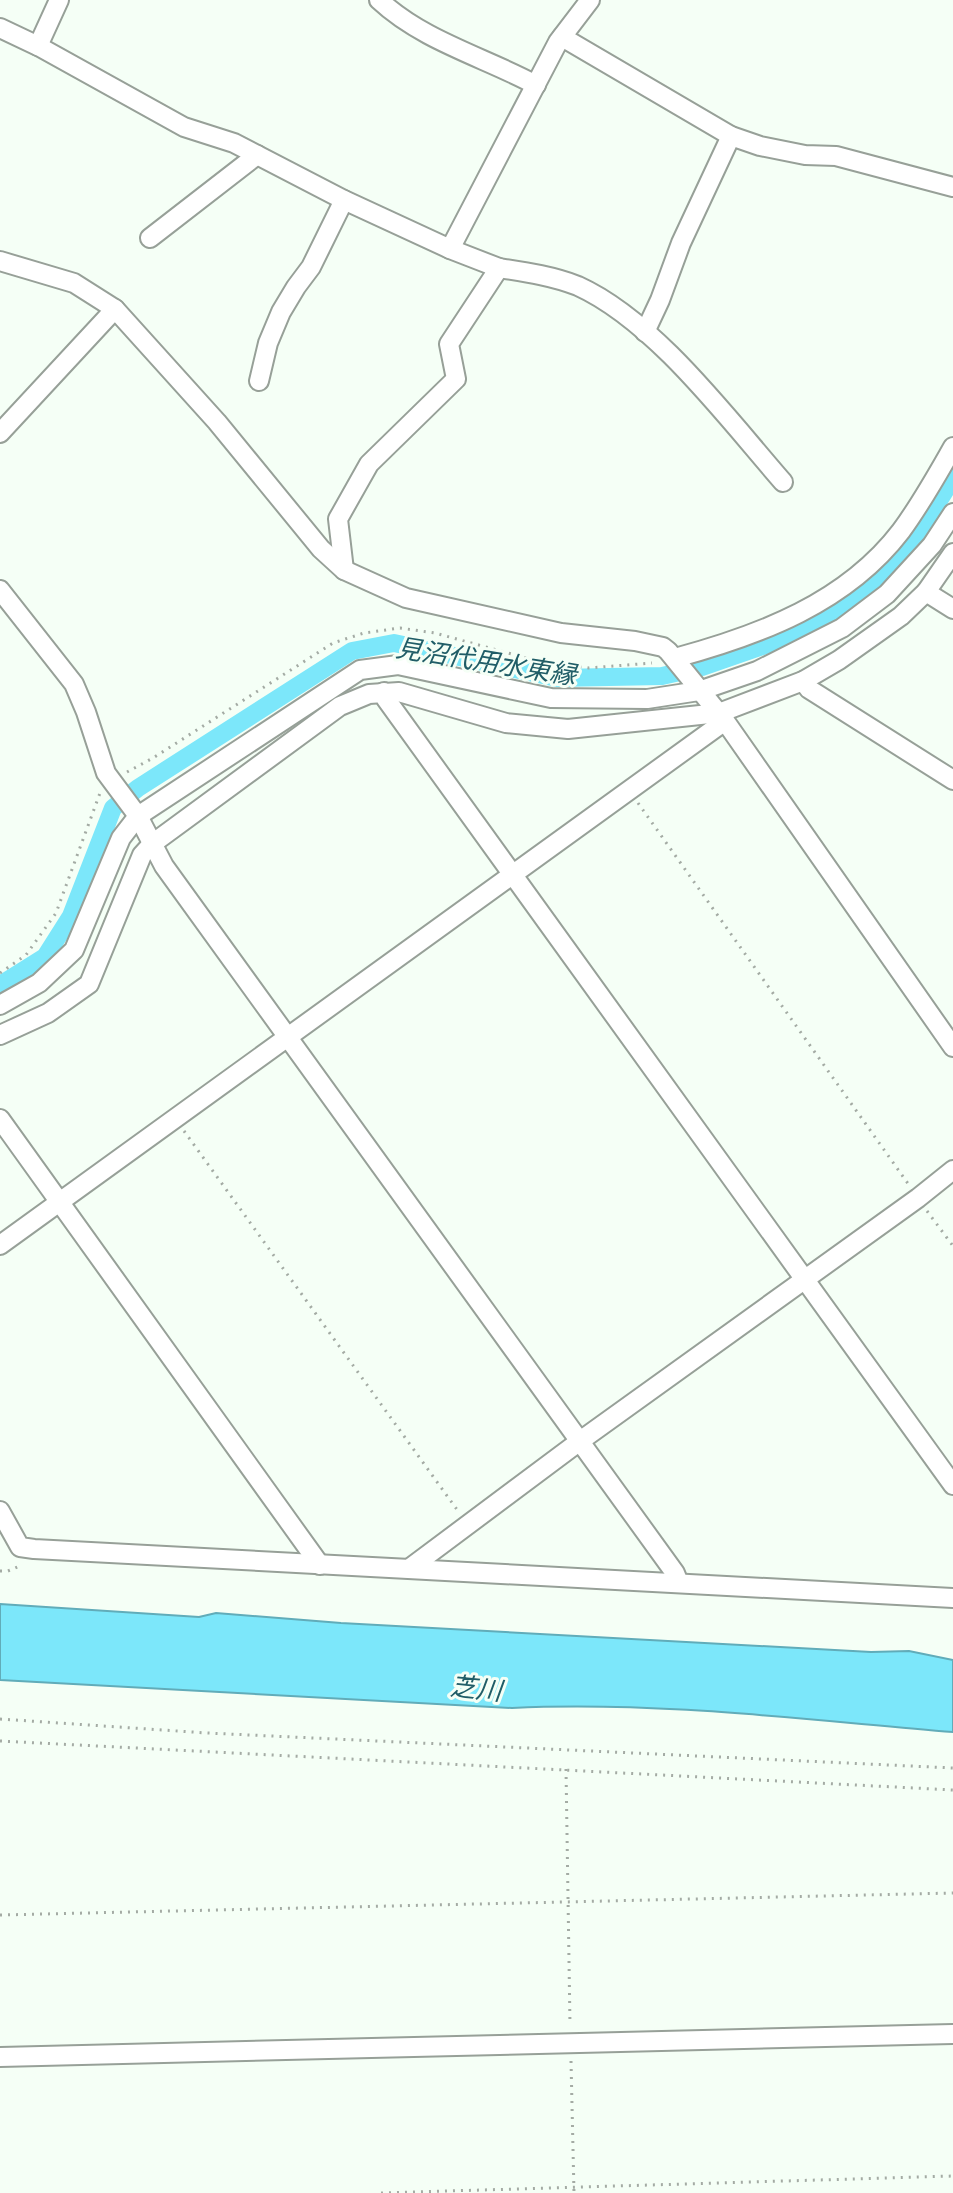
<svg xmlns="http://www.w3.org/2000/svg" width="953" height="2193" viewBox="0 0 953 2193" font-family="'Golos Text','Noto Sans JP',sans-serif">
<style>
.water{fill:#7ce7fa;stroke:#61acb9;stroke-width:2}
.lines{fill:none;stroke-linecap:round;stroke-linejoin:round}
.canal{stroke:#7ce7fa;stroke-width:18}
.minor-casing{stroke:#97a098;stroke-width:22}
.path{stroke:#a4aba4;stroke-width:3;stroke-dasharray:2 6;stroke-linecap:butt}
.minor{stroke:#fff;stroke-width:18}
.labels{text-anchor:middle;dominant-baseline:central;stroke-width:6;stroke-linejoin:round;paint-order:stroke}
.water-label{font-size:26px;font-style:italic;fill:#205d67;stroke:#f5fff6}
</style>
<rect width="100%" height="100%" fill="#f5fff6"/>
<!-- water -->
<path class="water" d="M0 1604 199 1617 216 1613 341 1623 871 1652 909 1651 953 1660V1732C807 1720 659 1701 512 1708L0 1680Z"/>
<g class="lines">
<!-- canal -->
<polyline class="canal" points="0,985 45,957 71,916 113,808 138,788 352,651 394,643 557,678 662,676 702,667 783,639 844,605 865,590 886,571 915,539 953,478"/>
<defs>
<g id="minor">
<path d="M379 0C423 41 484 57 536 85"/>
<polyline points="0,28 38,46 184,127 234,143 344,200 450,249 499,268 449,344 456,379 369,464 338,519 344,570"/>
<polyline points="562,37 731,136 760,146 805,155 836,156 953,187"/>
<polyline points="38,46 59,0"/>
<polyline points="150,238 257,155"/>
<polyline points="450,249 558,42 590,0"/>
<polyline points="0,261 74,283 115,309 217,422 321,549 344,570 406,598 561,633 635,641 663,647 668,651 725,721 953,1047"/>
<path d="M499 268C525 272 553 276 578 286 655 321 727 418 783 482"/>
<polyline points="645,332 660,300 681,243 731,136"/>
<polyline points="259,381 268,343 281,312 296,287 311,267 344,200"/>
<polyline points="0,433 115,309"/>
<polyline points="0,590 74,684 86,712 106,773 138,816 164,866 675,1573 679,1583"/>
<polyline points="926,592 953,553"/>
<path d="M675 658C760 635 846 603 901 531 921 504 937 475 953 447"/>
<polyline points="803,681 809,689 953,780"/>
<polyline points="384,692 386,699 953,1485"/>
<polyline points="0,1005 39,983 74,950 121,838 138,816 360,670 398,665 551,698 647,699 699,691 757,671 842,628 887,594 932,545 953,513"/>
<polyline points="0,1035 48,1013 89,984 142,855 152,844 340,706 369,694 399,692 506,723 568,729 719,713 803,681 839,660 901,616 926,592 953,609"/>
<polyline points="0,1119 320,1565"/>
<polyline points="0,1245 725,721"/>
<polyline points="0,1511 20,1547 34,1549 953,1598"/>
<polyline points="410,1568 580,1441 918,1198 953,1170"/>
<polyline points="0,2057 953,2034"/>
</g>
</defs>
<!-- minor casing -->
<use href="#minor" class="minor-casing"/>
<!-- path -->
<g class="path">
<polyline points="127,772 153,758 333,643 364,633 400,628 435,633 526,658 589,668 652,663"/>
<polyline points="638,803 909,1185"/>
<polyline points="0,973 26,955 56,913 100,793"/>
<polyline points="184,1131 458,1511"/>
<polyline points="927,1211 953,1246"/>
<polyline points="0,1571 8,1571 22,1565"/>
<polyline points="0,1719 207,1733 953,1768"/>
<polyline points="0,1741 953,1790"/>
<polyline points="566,1769 570,2025"/>
<polyline points="0,1915 953,1893"/>
<polyline points="571,2061 574,2193"/>
<polyline points="381,2193 953,2176"/>
</g>
<!-- minor -->
<use href="#minor" class="minor"/>
</g>
<g class="labels">
<!-- water labels -->
<g class="water-label">
<text transform="translate(486 661) rotate(9)">見沼代用水東縁</text>
<text transform="translate(476 1688) rotate(6)">芝川</text>
</g>
</g>
</svg>
